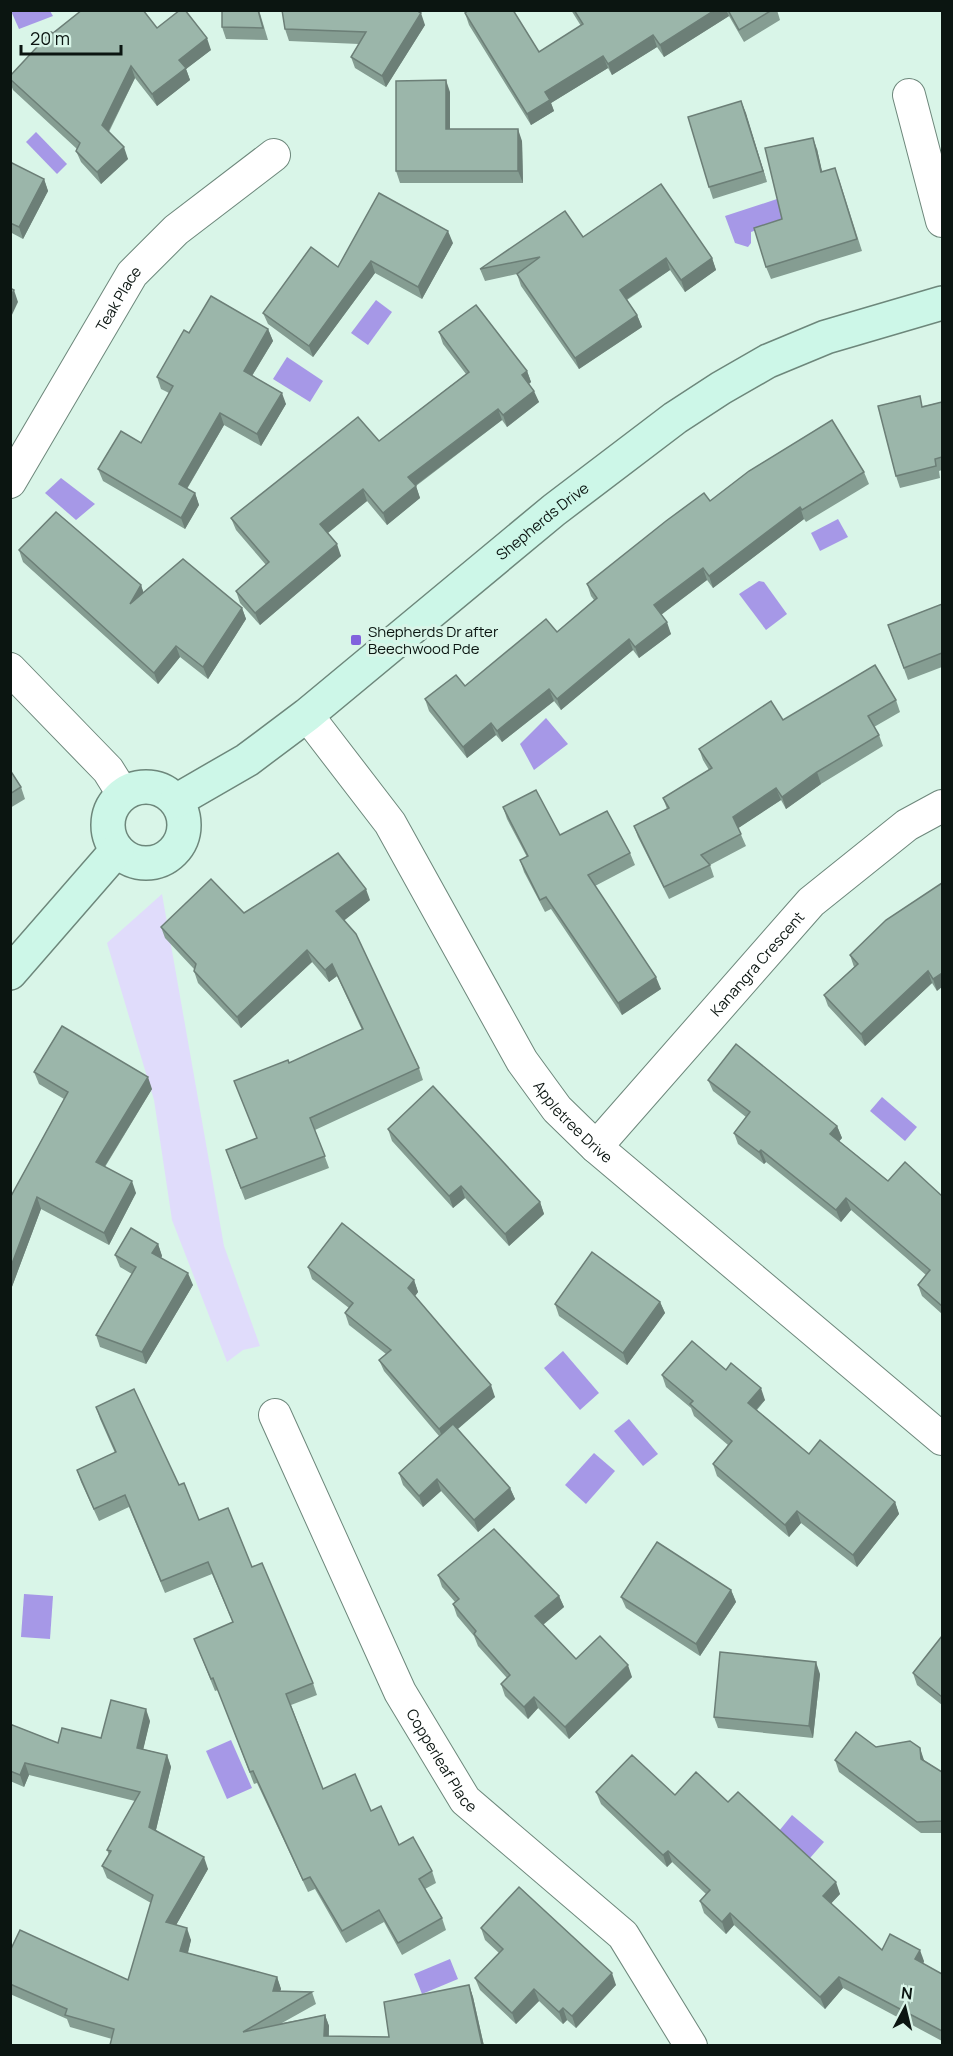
<svg xmlns="http://www.w3.org/2000/svg" width="953" height="2056" viewBox="0 0 953 2056" font-family="Manrope,sans-serif">
<style>
.green{fill:#e0dcfb}
.water{fill:#a698e7}
.lines{fill:none;stroke-linecap:round;stroke-linejoin:round}
.street-casing{stroke:#6d877b;stroke-width:34}
.secondary-casing{stroke:#6d877b;stroke-width:36}
.street{stroke:#fff;stroke-width:32}
.secondary{stroke:#cdf7e8;stroke-width:33}
.wall{fill:#859d92}
.shaded-wall{fill:#6c7f77}
.building{fill:#9bb6aa;stroke:#6c7f77;stroke-width:1.5}
.poi-dot{fill:#8162dd;stroke:#d9f5e8;stroke-width:2}
.labels{text-anchor:middle;dominant-baseline:central;stroke-width:6;stroke-linejoin:round;paint-order:stroke}
.street-label{font-size:15px;fill:#0b1511;stroke:#d9f5e8}
.poi-label{font-size:15px;fill:#0b1511;stroke:#d9f5e8;text-anchor:start}
</style>
<rect width="100%" height="100%" fill="#d9f5e8"/>
<!-- green -->
<polygon class="green" points="162,894 224,1246 260,1346 243,1350 227,1362 172,1220 154,1100 107,943"/>
<!-- water -->
<g class="water">
<polygon points="11,11 50,11 53,16 19,29"/>
<polygon points="36,132 67,164 57,174 26,142"/>
<polygon points="777,199 784,220 751,232 751,243 748,247 735,243 725,216"/>
<polygon points="376,300 392,312 368,345 351,333"/>
<polygon points="287,357 323,381 310,402 273,379"/>
<polygon points="61,478 95,504 76,520 45,493"/>
<polygon points="838,519 848,537 820,551 811,533"/>
<polygon points="759,581 764,582 787,614 766,630 739,594"/>
<polygon points="546,718 568,744 534,770 520,744"/>
<polygon points="882,1097 917,1127 905,1141 870,1111"/>
<polygon points="563,1351 599,1393 580,1410 544,1368"/>
<polygon points="629,1419 658,1454 643,1466 614,1431"/>
<polygon points="594,1453 615,1471 586,1504 565,1485"/>
<polygon points="24,1594 53,1596 50,1639 21,1637"/>
<polygon points="231,1740 252,1788 227,1799 206,1751"/>
<polygon points="792,1815 824,1842 810,1858 779,1831"/>
<polygon points="450,1959 458,1979 422,1994 414,1974"/>
</g>
<g class="lines">
<defs>
<g id="street">
<polyline points="909,95 942,221"/>
<path id="s1" d="M10 482 132 274 176 230 274 155"/>
<polyline points="10,669 108,770 123,794"/>
<path id="s2" d="M307 715 390 823 522 1061 557 1109 596 1147 942 1439"/>
<path id="s3" d="M596 1147 811 902 907 825 942 806"/>
<path id="s4" d="M275 1415 400 1692 465 1800 623 1935 691 2046"/>
</g>
<g id="secondary">
<circle cx="146" cy="825" r="38"/>
<path id="s5" d="M176 801 247 760 307 715 554 510 675 418 721 388 768 361 826 337 942 303"/>
<polyline points="10,973 117,850"/>
</g>
</defs>
<!-- street casing -->
<use href="#street" class="street-casing"/>
<!-- secondary casing -->
<use href="#secondary" class="secondary-casing"/>
<!-- street -->
<use href="#street" class="street"/>
<!-- secondary -->
<use href="#secondary" class="secondary"/>
</g>
<!-- wall -->
<g class="wall">
<polygon points="259,10 268,40 226,39 222,27"/>
<polygon points="571,10 777,10 780,20 744,42 729,16 664,57 657,47 612,75 608,68 551,103 554,111 531,125 469,25 465,13 539,52 581,26"/>
<polygon points="425,25 386,87 355,68 351,57 359,44 289,41 285,29"/>
<polygon points="157,28 211,50 186,69 190,80 157,106 135,78 109,132 128,159 101,184 81,162 76,151 77,149 13,90 10,82 10,76 53,33"/>
<polygon points="450,92 450,129 522,141 523,183 400,183 396,171"/>
<polygon points="741,101 767,182 713,199 709,187"/>
<polygon points="817,149 822,172 839,179 862,251 771,279 766,267 782,219"/>
<polygon points="10,162 44,179 48,191 23,239 10,232"/>
<polygon points="583,237 712,258 716,270 685,292 670,270 627,300 637,315 642,327 579,369 521,286 517,274 485,281 480,269"/>
<polygon points="453,243 422,299 375,273 313,357 268,324 263,313 338,267"/>
<polygon points="268,329 273,341 252,376 286,404 261,446 224,425 187,489 195,493 199,505 185,529 103,481 98,469 141,443 169,393 161,389 157,377 189,333"/>
<polygon points="439,332 527,371 531,382 529,384 539,402 507,427 502,420 416,486 420,498 387,525 367,501 328,533 341,556 260,625 240,603 236,591 266,565 236,530 231,518 379,441 466,374 443,344"/>
<polygon points="942,402 942,470 939,471 940,478 900,488 896,476 923,406"/>
<polygon points="864,472 869,484 806,522 804,519 713,588 707,580 661,615 671,634 639,658 633,650 561,710 554,701 502,742 496,735 467,758 429,711 425,699 465,686 557,632 594,600 591,596 587,584 710,501"/>
<polygon points="19,550 141,585 143,592 242,608 246,619 208,679 180,657 158,684 23,562"/>
<polygon points="942,604 942,667 908,680 888,625"/>
<polygon points="896,700 900,712 874,727 879,735 883,746 821,784 786,809 781,800 738,828 746,846 710,865 714,877 669,899 638,837 634,826 667,809 663,798 709,770 703,760 699,749 783,720"/>
<polygon points="10,770 21,787 25,799 10,808"/>
<polygon points="503,807 560,835 630,853 635,865 595,886 661,989 622,1015 551,909 545,912 524,872 520,860 527,857 507,819"/>
<polygon points="942,883 937,991 932,983 865,1046 828,1006 824,995 854,967 850,955"/>
<polygon points="370,900 344,920 419,1068 423,1080 315,1130 329,1168 245,1200 226,1150 257,1139 289,1063 362,1030 337,976 329,982 312,962 241,1028 198,983 194,971 194,969 165,938 161,927 244,913"/>
<polygon points="34,1072 152,1089 105,1167 136,1193 109,1245 41,1209 10,1292 10,1198 64,1099 39,1084"/>
<polygon points="708,1080 837,1126 842,1138 839,1141 888,1181 942,1196 942,1314 922,1296 918,1285 926,1275 851,1210 841,1222 766,1162 764,1164 738,1144 734,1133 746,1117 713,1091"/>
<polygon points="388,1129 540,1202 544,1214 509,1246 465,1198 453,1208 392,1141"/>
<polygon points="158,1244 162,1256 161,1258 193,1285 146,1364 100,1347 96,1335 132,1274 120,1267 115,1255"/>
<polygon points="308,1267 414,1280 418,1292 415,1296 495,1397 457,1429 510,1488 515,1499 478,1532 441,1491 423,1507 403,1485 399,1473 439,1436 384,1371 379,1360 386,1354 349,1325 345,1313 349,1308 312,1279"/>
<polygon points="660,1302 665,1313 627,1365 559,1316 555,1304"/>
<polygon points="726,1370 765,1400 757,1410 809,1454 895,1502 899,1514 857,1567 801,1523 789,1537 717,1476 713,1464 728,1445 694,1416 691,1408 666,1387 662,1375"/>
<polygon points="96,1407 179,1485 199,1520 252,1567 313,1683 317,1695 291,1705 323,1789 371,1811 399,1845 432,1871 436,1883 425,1889 442,1918 446,1930 402,1955 384,1922 346,1943 315,1889 308,1892 257,1783 254,1784 218,1690 215,1691 194,1639 233,1623 212,1574 165,1593 129,1507 99,1521 81,1482 77,1470 115,1453 100,1419"/>
<polygon points="438,1575 559,1596 564,1607 543,1625 576,1659 632,1677 569,1739 538,1708 528,1719 505,1696 501,1684 507,1678 478,1646 474,1636 457,1616 453,1604 455,1602 442,1587"/>
<polygon points="731,1590 736,1602 700,1656 626,1608 621,1597"/>
<polygon points="942,1636 942,1705 917,1685 913,1673"/>
<polygon points="820,1674 813,1738 718,1728 714,1717"/>
<polygon points="150,1721 143,1749 167,1755 171,1767 156,1830 208,1869 176,1925 191,1940 188,1953 277,1977 281,1989 280,1991 312,1992 316,2004 282,2023 325,2015 329,2026 329,2036 389,2037 469,1985 473,1997 484,2046 110,2046 112,2039 70,2027 67,2019 10,1994 10,1951 128,1980 151,1903 107,1878 102,1866 109,1855 107,1850 135,1801 29,1775 24,1787 10,1781 10,1724 58,1743 101,1738"/>
<polygon points="876,1747 924,1760 925,1761 942,1772 942,1833 921,1833 839,1772 835,1760"/>
<polygon points="596,1792 675,1795 728,1802 840,1894 831,1903 882,1950 924,1961 923,1964 942,1974 942,2041 843,1988 825,2009 734,1925 726,1934 704,1913 700,1901 706,1894 672,1862 667,1867 601,1804"/>
<polygon points="481,1928 616,1985 576,2028 567,2020 563,2024 539,2001 516,2024 480,1990 475,1978 499,1953 485,1940"/>
</g>
<!-- shaded-wall -->
<g class="shaded-wall">
<polygon points="715,10 726,10 729,16 664,57 660,45"/>
<polygon points="421,13 425,25 386,87 382,76"/>
<polygon points="653,35 657,47 612,75 608,64"/>
<polygon points="207,38 211,50 186,69 190,80 157,106 152,94 179,60"/>
<polygon points="603,56 608,68 551,103 554,111 531,125 527,114 545,92"/>
<polygon points="131,66 135,78 106,136 102,125"/>
<polygon points="446,80 450,92 450,141 446,129"/>
<polygon points="741,101 746,113 767,182 763,171"/>
<polygon points="518,129 522,141 523,183 518,171"/>
<polygon points="813,138 817,149 825,184 821,172"/>
<polygon points="124,147 128,159 101,184 97,172"/>
<polygon points="44,179 48,191 23,239 19,227"/>
<polygon points="448,231 453,243 422,299 418,287"/>
<polygon points="666,258 670,270 624,301 620,290"/>
<polygon points="712,258 716,270 685,292 681,280"/>
<polygon points="371,261 375,273 313,357 309,346"/>
<polygon points="14,290 18,302 10,319 10,297"/>
<polygon points="637,315 642,327 579,369 575,358"/>
<polygon points="268,329 273,341 248,382 244,371"/>
<polygon points="527,371 531,382 526,386 522,375"/>
<polygon points="534,391 539,402 507,427 503,415"/>
<polygon points="282,393 286,404 261,446 257,434"/>
<polygon points="498,409 502,420 412,488 408,477"/>
<polygon points="220,413 224,425 183,495 179,484"/>
<polygon points="416,486 420,498 387,525 383,513"/>
<polygon points="363,489 367,501 324,536 320,524"/>
<polygon points="195,493 199,505 185,529 181,518"/>
<polygon points="800,507 804,519 713,588 709,576"/>
<polygon points="337,544 341,556 260,625 255,613"/>
<polygon points="703,568 707,580 658,617 654,605"/>
<polygon points="141,585 145,597 130,604"/>
<polygon points="242,608 246,619 208,679 203,667"/>
<polygon points="667,622 671,634 639,658 635,647"/>
<polygon points="629,639 633,650 561,710 557,699"/>
<polygon points="176,646 180,657 158,684 154,673"/>
<polygon points="549,689 554,701 502,742 497,731"/>
<polygon points="491,723 496,735 467,758 463,747"/>
<polygon points="817,772 821,784 786,809 782,797"/>
<polygon points="776,788 781,800 737,829 733,817"/>
<polygon points="366,889 370,900 341,923 336,911"/>
<polygon points="307,950 312,962 241,1028 237,1017"/>
<polygon points="332,964 337,976 329,982 325,970"/>
<polygon points="928,971 932,983 865,1046 861,1034"/>
<polygon points="942,973 942,987 937,991 933,979"/>
<polygon points="656,977 661,989 622,1015 618,1003"/>
<polygon points="148,1077 152,1089 100,1174 96,1162"/>
<polygon points="837,1126 842,1138 835,1146 830,1134"/>
<polygon points="761,1150 766,1162 764,1164 759,1152"/>
<polygon points="132,1181 136,1193 109,1245 104,1233"/>
<polygon points="461,1186 465,1198 453,1208 449,1196"/>
<polygon points="37,1197 41,1209 10,1292 10,1269"/>
<polygon points="846,1198 851,1210 841,1222 836,1210"/>
<polygon points="540,1202 544,1214 509,1246 505,1234"/>
<polygon points="158,1244 162,1256 157,1265 152,1253"/>
<polygon points="188,1273 193,1285 146,1364 142,1352"/>
<polygon points="414,1280 418,1292 412,1300 408,1288"/>
<polygon points="660,1302 665,1313 627,1365 623,1353"/>
<polygon points="491,1385 495,1397 444,1441 439,1429"/>
<polygon points="761,1388 765,1400 752,1414 748,1403"/>
<polygon points="437,1479 441,1491 423,1507 419,1496"/>
<polygon points="510,1488 515,1499 478,1532 474,1520"/>
<polygon points="895,1502 899,1514 857,1567 853,1555"/>
<polygon points="797,1511 801,1523 789,1537 785,1525"/>
<polygon points="731,1590 736,1602 700,1656 696,1644"/>
<polygon points="559,1596 564,1607 539,1628 535,1616"/>
<polygon points="816,1662 820,1674 813,1738 809,1726"/>
<polygon points="628,1665 632,1677 569,1739 565,1727"/>
<polygon points="534,1697 538,1708 528,1719 524,1707"/>
<polygon points="146,1709 150,1721 141,1759 137,1748"/>
<polygon points="920,1748 924,1760 925,1771 921,1759"/>
<polygon points="167,1755 171,1767 154,1838 149,1827"/>
<polygon points="25,1763 29,1775 24,1787 20,1775"/>
<polygon points="668,1851 672,1862 667,1867 663,1855"/>
<polygon points="204,1857 208,1869 171,1934 166,1922"/>
<polygon points="836,1882 840,1894 827,1908 823,1896"/>
<polygon points="730,1913 734,1925 726,1934 722,1922"/>
<polygon points="187,1928 191,1940 185,1963 180,1951"/>
<polygon points="920,1950 924,1961 920,1971 915,1959"/>
<polygon points="612,1973 616,1985 576,2028 572,2016"/>
<polygon points="277,1977 281,1989 277,2002 273,1991"/>
<polygon points="839,1977 843,1988 825,2009 820,1997"/>
<polygon points="469,1985 473,1997 484,2046 482,2046"/>
<polygon points="534,1989 539,2001 516,2024 512,2013"/>
<polygon points="563,2008 567,2020 563,2024 559,2012"/>
<polygon points="325,2015 329,2026 328,2046 324,2036"/>
</g>
<!-- building -->
<g class="building">
<polygon points="82,10 143,10 157,28 180,10 185,10 207,38 179,60 186,68 152,94 131,66 102,125 124,147 97,172 76,151 80,143 10,79 10,76 51,32 53,33"/>
<polygon points="222,10 258,10 263,28 222,27"/>
<polygon points="282,10 416,10 421,13 382,76 351,57 366,32 285,29"/>
<polygon points="469,10 513,10 539,52 583,24 574,10 715,10 660,45 653,35 608,64 603,56 545,92 550,100 527,114 465,13"/>
<polygon points="728,10 772,10 739,30"/>
<polygon points="446,80 446,129 518,129 518,171 396,171 396,81"/>
<polygon points="741,101 763,171 709,187 688,117"/>
<polygon points="813,138 821,172 835,168 857,239 766,267 754,228 782,219 765,148"/>
<polygon points="10,162 44,179 19,227 10,223"/>
<polygon points="661,184 712,258 681,280 666,258 620,290 637,315 575,358 517,274 540,257 480,269 565,211 583,237"/>
<polygon points="379,193 448,231 418,287 371,261 309,346 263,313 311,247 338,267"/>
<polygon points="10,288 14,290 10,297"/>
<polygon points="211,296 268,329 244,371 282,393 257,434 220,413 179,484 195,493 181,518 98,469 121,431 141,443 173,386 157,377 184,330 189,333"/>
<polygon points="476,305 527,371 522,375 534,391 503,415 498,409 408,477 416,486 383,513 363,489 320,524 337,544 255,613 236,591 269,562 231,518 358,417 379,441 469,372 439,332"/>
<polygon points="920,396 922,407 942,402 942,457 935,459 936,466 896,476 878,406"/>
<polygon points="832,420 864,472 802,510 800,507 709,576 703,568 654,605 667,622 635,647 629,639 557,699 549,689 497,731 491,723 463,747 425,699 456,675 465,686 546,619 557,632 597,598 587,584 666,521 704,493 710,501 749,471"/>
<polygon points="56,512 141,585 130,604 183,559 242,608 203,667 176,646 154,673 19,550"/>
<polygon points="942,604 942,653 904,668 888,625"/>
<polygon points="875,665 896,700 868,716 879,735 817,772 782,797 776,788 733,817 741,834 701,855 710,865 664,887 634,826 669,808 663,798 712,768 699,749 771,701 783,720"/>
<polygon points="10,770 21,787 10,794"/>
<polygon points="536,790 560,835 607,811 630,853 588,875 656,977 618,1003 546,897 540,900 520,860 528,856 503,807"/>
<polygon points="338,853 366,889 336,911 356,934 419,1068 310,1118 325,1156 241,1188 226,1150 257,1138 234,1081 288,1060 289,1063 363,1029 332,964 325,970 307,950 237,1017 194,971 196,964 161,927 211,879 244,913"/>
<polygon points="942,883 942,973 933,979 928,971 861,1034 824,995 858,964 850,955 886,920"/>
<polygon points="62,1026 148,1077 96,1162 132,1181 104,1233 37,1197 10,1269 10,1198 68,1092 34,1072"/>
<polygon points="736,1044 837,1126 830,1134 888,1181 905,1162 942,1196 942,1306 918,1285 930,1270 846,1198 836,1210 761,1150 759,1152 734,1133 750,1112 708,1080"/>
<polygon points="433,1086 540,1202 505,1234 461,1186 449,1196 388,1129"/>
<polygon points="342,1223 414,1280 408,1288 491,1385 439,1429 379,1360 391,1350 345,1313 353,1303 308,1267"/>
<polygon points="131,1228 158,1244 152,1253 188,1273 142,1352 96,1335 136,1267 115,1255"/>
<polygon points="592,1252 660,1302 623,1353 555,1304"/>
<polygon points="692,1341 726,1370 731,1363 761,1388 748,1403 809,1454 820,1440 895,1502 853,1555 797,1511 785,1525 713,1464 732,1441 690,1404 693,1401 662,1375"/>
<polygon points="134,1389 179,1485 184,1483 199,1520 228,1508 252,1567 262,1563 313,1683 286,1694 323,1789 355,1774 371,1811 381,1806 399,1845 413,1837 432,1871 419,1879 442,1918 398,1943 379,1910 342,1931 310,1877 303,1880 253,1771 250,1772 213,1678 211,1679 194,1639 233,1622 208,1562 161,1581 125,1495 94,1509 77,1470 116,1452 96,1407"/>
<polygon points="453,1424 510,1488 474,1520 437,1479 419,1496 399,1473"/>
<polygon points="494,1529 559,1596 535,1616 576,1659 600,1636 628,1665 565,1727 534,1697 524,1707 501,1684 510,1675 474,1634 476,1631 453,1604 459,1599 438,1575"/>
<polygon points="657,1542 731,1590 696,1644 621,1597"/>
<polygon points="942,1636 942,1697 913,1673"/>
<polygon points="720,1652 816,1662 809,1726 714,1717"/>
<polygon points="111,1700 146,1709 137,1748 167,1755 149,1827 204,1857 166,1922 187,1928 180,1951 277,1977 273,1991 312,1992 243,2032 325,2015 324,2036 389,2037 384,2002 469,1985 482,2045 113,2046 110,2045 114,2029 65,2015 67,2009 10,1984 10,1951 20,1930 128,1980 153,1895 102,1866 111,1851 107,1850 140,1792 25,1763 20,1775 10,1771 10,1724 58,1743 62,1728 101,1738"/>
<polygon points="856,1732 876,1747 910,1741 920,1748 921,1759 942,1772 942,1821 917,1822 835,1760"/>
<polygon points="632,1755 675,1795 696,1772 728,1802 738,1792 836,1882 823,1896 882,1950 890,1934 920,1950 915,1959 942,1974 942,2031 839,1977 820,1997 730,1913 722,1922 700,1901 710,1890 668,1851 663,1855 596,1792"/>
<polygon points="519,1887 612,1973 572,2016 563,2008 559,2012 534,1989 512,2013 475,1978 503,1949 481,1928"/>
</g>
<!-- markers -->
<rect class="poi-dot" x="350" y="634" width="12" height="12" rx="3"/>
<g class="labels">
<!-- street labels -->
<g class="street-label">
<text stroke="none"><textPath href="#s1" startOffset="213">Teak Place</textPath></text>
<text stroke="none"><textPath href="#s5" startOffset="462">Shepherds Drive</textPath></text>
<text stroke="none"><textPath href="#s3" startOffset="244">Kanangra Crescent</textPath></text>
<text stroke="none"><textPath href="#s2" startOffset="488">Appletree Drive</textPath></text>
<text stroke="none"><textPath href="#s4" startOffset="384">Copperleaf Place</textPath></text>
</g>
<!-- poi labels -->
<g class="poi-label">
<text x="368" y="631">Shepherds Dr after<tspan x="368" dy="17">Beechwood Pde</tspan></text>
</g>
</g>
<!-- border -->
<rect width="953" height="2056" fill="none" stroke="#0b1511" stroke-width="24"/>
<!-- north arrow -->
<g transform="translate(905 2008) rotate(7)" stroke="#d9f5e8" stroke-width="4.5" paint-order="stroke">
<path d="M0-4.5L10 22L0 15L-10 22Z" fill="#0b1511"/>
<text y="-9" font-size="16" font-weight="bold" text-anchor="middle" fill="#0b1511">N</text>
</g>
<!-- scale -->
<path d="M21 45v9h100v-9" fill="none" stroke="#0b1511" stroke-width="3"/>
<text x="30" y="45" font-size="18" fill="#0b1511" stroke="#d9f5e8" stroke-width="4.5" paint-order="stroke">20 m</text>
</svg>
